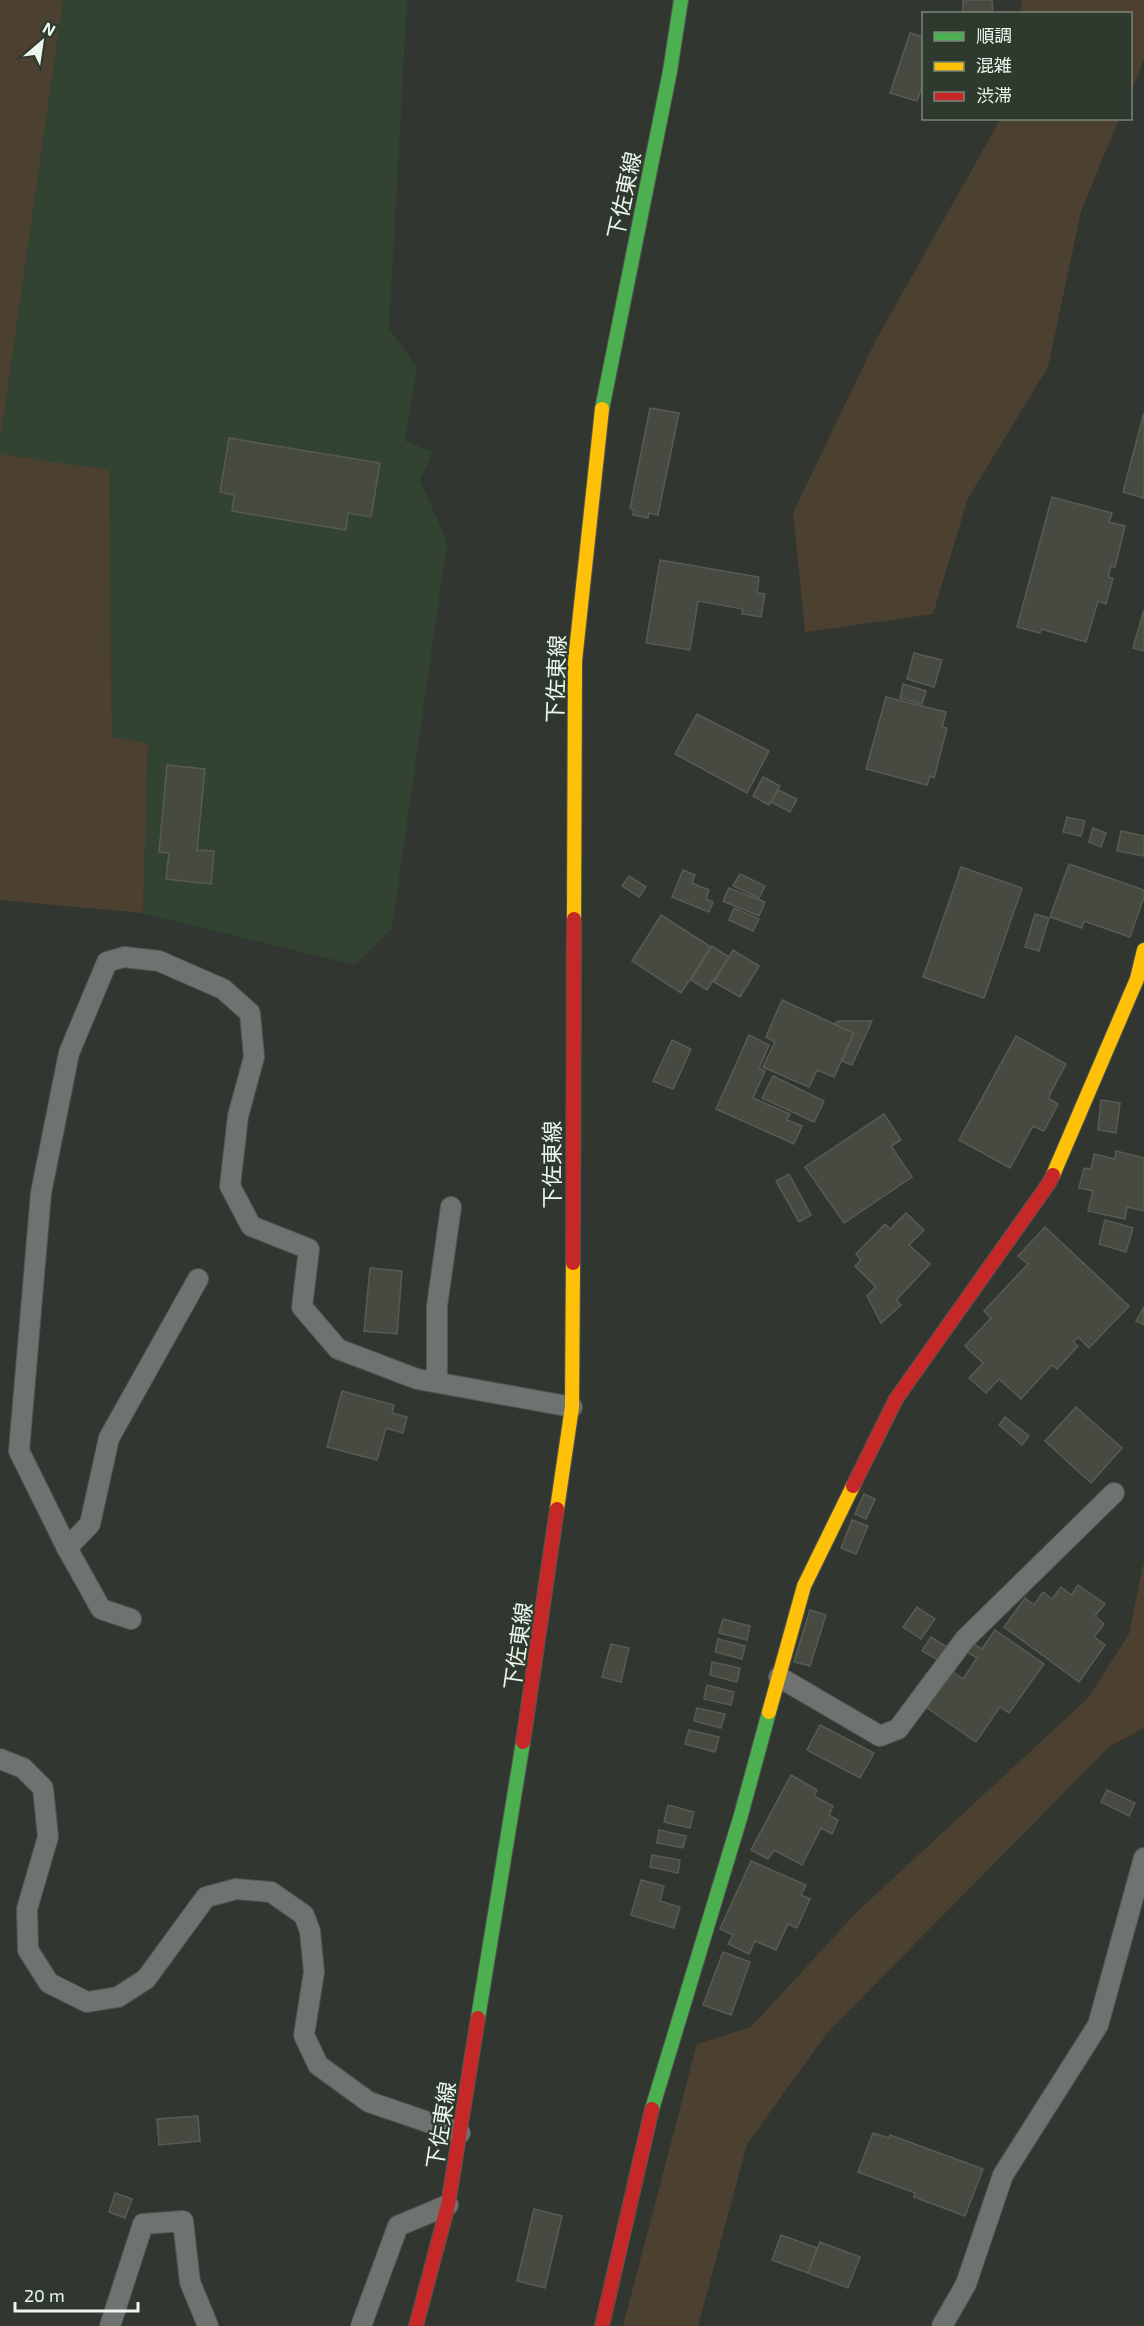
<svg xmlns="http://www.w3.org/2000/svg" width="1144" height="2326" viewBox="0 0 1144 2326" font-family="'Exo 2','Noto Sans JP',sans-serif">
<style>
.built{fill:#334332}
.green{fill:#4c4130}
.building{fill:#474a41;stroke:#585b54;stroke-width:1.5}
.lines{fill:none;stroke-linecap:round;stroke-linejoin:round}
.lane-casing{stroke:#50554f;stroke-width:22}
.fast-casing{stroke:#50554f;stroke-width:16}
.slow-casing{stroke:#50554f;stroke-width:16}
.jam-casing{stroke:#50554f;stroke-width:16}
.lane{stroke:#6e7371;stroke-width:20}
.fast{stroke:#4caf50;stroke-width:14}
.slow{stroke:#ffc107;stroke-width:14}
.jam{stroke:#c62828;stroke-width:14}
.labels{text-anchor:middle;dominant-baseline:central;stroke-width:4.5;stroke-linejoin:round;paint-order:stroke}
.street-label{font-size:22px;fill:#edf6ed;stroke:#2e3a2d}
</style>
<rect width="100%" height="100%" fill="#313730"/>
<!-- built -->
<polygon class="built" points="63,0 407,0 389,328 417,368 405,441 433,452 420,480 447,542 392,928 355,965 143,913 148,743 112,737 109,471 0,454 0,441"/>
<!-- green -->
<g class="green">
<polygon points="0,0 63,0 0,441"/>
<polygon points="1022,0 1144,0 1144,59 1131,92 1130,14 1020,13"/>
<polygon points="1001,118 1119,119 1081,211 1048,367 968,498 933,614 805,632 793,513 876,340"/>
<polygon points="0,454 109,470 112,737 148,743 143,913 0,900"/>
<polygon points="1144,1561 1144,1728 1110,1746 827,2033 747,2144 698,2326 623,2326 697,2044 751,2027 858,1911 1088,1698 1129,1634"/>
</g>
<!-- building -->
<g class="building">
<polygon points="963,0 992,0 993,14 963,14"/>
<polygon points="910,33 924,37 924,81 917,101 890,93"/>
<polygon points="650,408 679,413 658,515 649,513 648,518 633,515 634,510 630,508"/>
<polygon points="1144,413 1144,498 1123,492"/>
<polygon points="229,438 380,463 371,517 348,513 346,530 232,511 234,495 220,492"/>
<polygon points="1052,497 1112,513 1109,522 1125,526 1115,567 1111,566 1108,577 1113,578 1106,604 1098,601 1086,642 1041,629 1040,633 1017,627"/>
<polygon points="660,560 759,577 757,593 765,594 761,617 742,614 743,609 698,601 690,650 646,643"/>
<polygon points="1144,610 1144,651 1133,648"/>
<polygon points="914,653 942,660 934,687 907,679"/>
<polygon points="903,684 926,691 922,704 900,698"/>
<polygon points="886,697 946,712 942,727 947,728 934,778 930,776 927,785 866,769"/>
<polygon points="697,714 769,751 747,793 675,754"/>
<polygon points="167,765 205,769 197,850 214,851 211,884 166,879 169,853 159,852"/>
<polygon points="763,777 780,786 769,805 753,796"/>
<polygon points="778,790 797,799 790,812 771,802"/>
<polygon points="1067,817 1085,821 1081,836 1063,832"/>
<polygon points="1093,828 1106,833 1101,847 1089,842"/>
<polygon points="1121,831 1144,836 1144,856 1117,851"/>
<polygon points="1069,864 1144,890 1144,897 1130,937 1084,921 1082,928 1050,917"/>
<polygon points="961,867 1022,888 984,998 923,977"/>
<polygon points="683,870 695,875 692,883 709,890 706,899 713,902 709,912 672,897"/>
<polygon points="740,874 765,886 759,898 733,886"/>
<polygon points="629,876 646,887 639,897 622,886"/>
<polygon points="729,888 765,902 759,916 723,901"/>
<polygon points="734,908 759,919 753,931 729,920"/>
<polygon points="1035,914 1049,918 1039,951 1025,947"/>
<polygon points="661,915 711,947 681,993 632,961"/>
<polygon points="712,946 729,957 707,990 691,980"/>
<polygon points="733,950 759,966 740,997 714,982"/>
<polygon points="782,1000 854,1033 834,1077 817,1070 809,1087 763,1067 775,1042 766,1037"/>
<polygon points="838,1021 872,1021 852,1065 842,1061 854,1033 834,1024"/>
<polygon points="749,1035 769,1045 759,1068 765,1071 753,1098 790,1114 787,1120 802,1126 794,1144 716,1109"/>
<polygon points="1016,1036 1066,1064 1048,1098 1058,1104 1044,1131 1033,1126 1010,1168 959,1140"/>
<polygon points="672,1040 691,1049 673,1089 653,1081"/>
<polygon points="773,1076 824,1101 814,1122 762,1098"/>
<polygon points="1101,1100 1120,1103 1116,1133 1098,1130"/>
<polygon points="884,1114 901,1140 891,1146 912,1177 844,1223 805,1167"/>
<polygon points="1116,1151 1144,1158 1144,1211 1127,1207 1125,1219 1088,1211 1093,1191 1079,1188 1084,1168 1091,1169 1094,1154 1115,1159"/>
<polygon points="789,1174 811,1215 799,1222 776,1181"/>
<polygon points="906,1213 924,1230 909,1245 930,1264 896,1300 901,1305 881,1323 867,1296 876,1287 855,1266 861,1260 856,1254 885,1224 890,1229"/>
<polygon points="1105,1220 1133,1228 1126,1252 1099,1244"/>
<polygon points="1045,1227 1129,1306 1089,1348 1078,1337 1073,1342 1078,1346 1057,1369 1052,1365 1021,1399 999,1379 986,1393 969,1378 983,1363 965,1346 991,1318 984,1311 1028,1264 1018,1256"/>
<polygon points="370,1268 402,1271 397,1334 364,1331"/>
<polygon points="1144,1307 1144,1325 1136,1321"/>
<polygon points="342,1391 394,1405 392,1413 407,1417 403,1433 386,1428 377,1460 327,1447"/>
<polygon points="1076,1407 1122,1448 1091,1483 1045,1441"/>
<polygon points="1005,1417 1029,1436 1022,1445 999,1425"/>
<polygon points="864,1494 875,1499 866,1519 855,1514"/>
<polygon points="852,1520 868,1526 856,1554 841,1548"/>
<polygon points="1078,1585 1105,1604 1095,1616 1104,1624 1094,1637 1105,1645 1079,1682 1004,1627 1025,1598 1034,1605 1043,1592 1052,1599 1061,1587 1071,1595"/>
<polygon points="917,1607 935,1619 921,1639 903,1627"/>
<polygon points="810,1610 826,1615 810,1666 794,1662"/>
<polygon points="723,1619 750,1626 747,1640 719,1633"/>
<polygon points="995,1630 1044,1664 1009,1713 1000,1707 976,1742 926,1707 952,1671 963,1679 977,1658 967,1652 973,1643 982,1649"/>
<polygon points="931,1637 950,1649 942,1662 922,1651"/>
<polygon points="718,1639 745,1646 742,1659 715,1652"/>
<polygon points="611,1644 629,1648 621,1682 602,1677"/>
<polygon points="712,1662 740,1668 737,1682 710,1675"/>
<polygon points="707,1685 734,1692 731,1705 704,1699"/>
<polygon points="697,1708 725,1714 721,1728 694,1721"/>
<polygon points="820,1725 874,1753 860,1778 807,1750"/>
<polygon points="689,1730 719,1737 715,1752 685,1744"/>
<polygon points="791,1775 817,1790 814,1796 833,1806 829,1815 838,1820 832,1834 821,1828 802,1865 774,1850 768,1859 751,1850"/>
<polygon points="1107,1790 1135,1803 1129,1816 1101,1802"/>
<polygon points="668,1805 694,1812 690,1828 664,1822"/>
<polygon points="659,1830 686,1836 683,1848 657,1843"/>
<polygon points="652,1855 680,1860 678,1873 650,1867"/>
<polygon points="751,1861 806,1885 801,1895 810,1899 797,1928 788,1924 776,1950 755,1941 749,1954 728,1944 733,1935 720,1929"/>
<polygon points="641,1880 664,1886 660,1901 680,1907 674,1928 631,1915"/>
<polygon points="723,1952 750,1962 731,2015 703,2005"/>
<polygon points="198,2116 200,2141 159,2145 157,2119"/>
<polygon points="873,2133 889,2138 890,2135 983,2169 965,2216 914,2197 915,2193 858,2172"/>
<polygon points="115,2193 132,2199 125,2218 109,2212"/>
<polygon points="534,2209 562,2216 545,2288 517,2281"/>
<polygon points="781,2235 817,2248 808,2273 772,2260"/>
<polygon points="820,2242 860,2257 848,2288 808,2273"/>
</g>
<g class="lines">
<defs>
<g id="lane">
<polyline points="437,1382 437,1306 451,1207"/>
<polyline points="67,1548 90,1524 109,1438 198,1279"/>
<polyline points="131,1619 101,1609 67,1548 19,1451 41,1193 69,1053 107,962 124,957 159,961 223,989 250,1013 254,1057 238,1116 230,1186 251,1226 309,1249 302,1307 338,1349 417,1379 572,1407"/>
<polyline points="779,1677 880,1736 898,1729 965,1639 1114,1493"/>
<polyline points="0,1759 23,1768 43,1788 48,1837 27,1909 28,1950 49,1983 87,2002 118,1997 146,1979 206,1897 236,1889 271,1892 304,1915 310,1931 314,1972 304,2035 318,2065 369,2102 460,2133"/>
<polyline points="110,2326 143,2224 183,2221 190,2282 208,2326"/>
<polyline points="361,2326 398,2226 448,2205"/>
<polyline points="942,2326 966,2284 1003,2175 1098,2025 1144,1858"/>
</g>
<g id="fast">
<polyline points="602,409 670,71 681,0"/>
<polyline points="478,2018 523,1742"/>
<polyline points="652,2109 741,1815 769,1712"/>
</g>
<g id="slow">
<polyline points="574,919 575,661 602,409"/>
<polyline points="1053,1175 1137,979 1144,950"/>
<polyline points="557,1509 572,1407 573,1263"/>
<polyline points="769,1712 804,1586 853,1486"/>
</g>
<g id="jam">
<polyline points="573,1263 574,919"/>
<polyline points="853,1486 896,1399 1049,1183 1053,1175"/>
<polyline points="523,1742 557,1509"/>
<polyline points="416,2326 448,2205 478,2018"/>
<polyline points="602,2326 652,2109"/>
</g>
</defs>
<!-- lane casing -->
<use href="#lane" class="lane-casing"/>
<!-- fast casing -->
<use href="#fast" class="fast-casing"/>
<!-- slow casing -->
<use href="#slow" class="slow-casing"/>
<!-- jam casing -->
<use href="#jam" class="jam-casing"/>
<!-- lane -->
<use href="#lane" class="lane"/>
<!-- fast -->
<use href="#fast" class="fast"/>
<!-- slow -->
<use href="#slow" class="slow"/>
<!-- jam -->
<use href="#jam" class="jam"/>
</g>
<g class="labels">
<!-- street labels -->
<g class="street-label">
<text transform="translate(623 195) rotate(-78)">下佐東線</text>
<text transform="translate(555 679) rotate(-88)">下佐東線</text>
<text transform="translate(551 1165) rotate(-90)">下佐東線</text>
<text transform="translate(517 1646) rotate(-82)">下佐東線</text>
<text transform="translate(440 2125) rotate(-81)">下佐東線</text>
</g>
</g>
<!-- legend -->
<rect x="922" y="12" width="210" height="108" fill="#2e3a2d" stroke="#7a857a" stroke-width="1.5"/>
<rect x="934" y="32" width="30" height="9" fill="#4caf50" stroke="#7a857a" stroke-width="1.5"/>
<text x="976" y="42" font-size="18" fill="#edf6ed">順調</text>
<rect x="934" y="62" width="30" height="9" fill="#ffc107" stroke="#7a857a" stroke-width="1.5"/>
<text x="976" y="72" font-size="18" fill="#edf6ed">混雑</text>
<rect x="934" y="92" width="30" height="9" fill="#c62828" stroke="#7a857a" stroke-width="1.5"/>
<text x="976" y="102" font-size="18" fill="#edf6ed">渋滞</text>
<!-- north arrow -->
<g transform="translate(42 42) rotate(29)" stroke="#2e3a2d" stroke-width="4.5" paint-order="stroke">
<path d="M0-4.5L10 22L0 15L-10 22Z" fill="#edf6ed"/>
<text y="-9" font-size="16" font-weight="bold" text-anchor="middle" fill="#edf6ed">N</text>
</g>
<!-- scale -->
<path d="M15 2302v9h123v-9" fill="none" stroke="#edf6ed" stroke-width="3"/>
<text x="24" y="2302" font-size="18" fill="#edf6ed" stroke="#2e3a2d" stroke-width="4.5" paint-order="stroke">20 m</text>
</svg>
